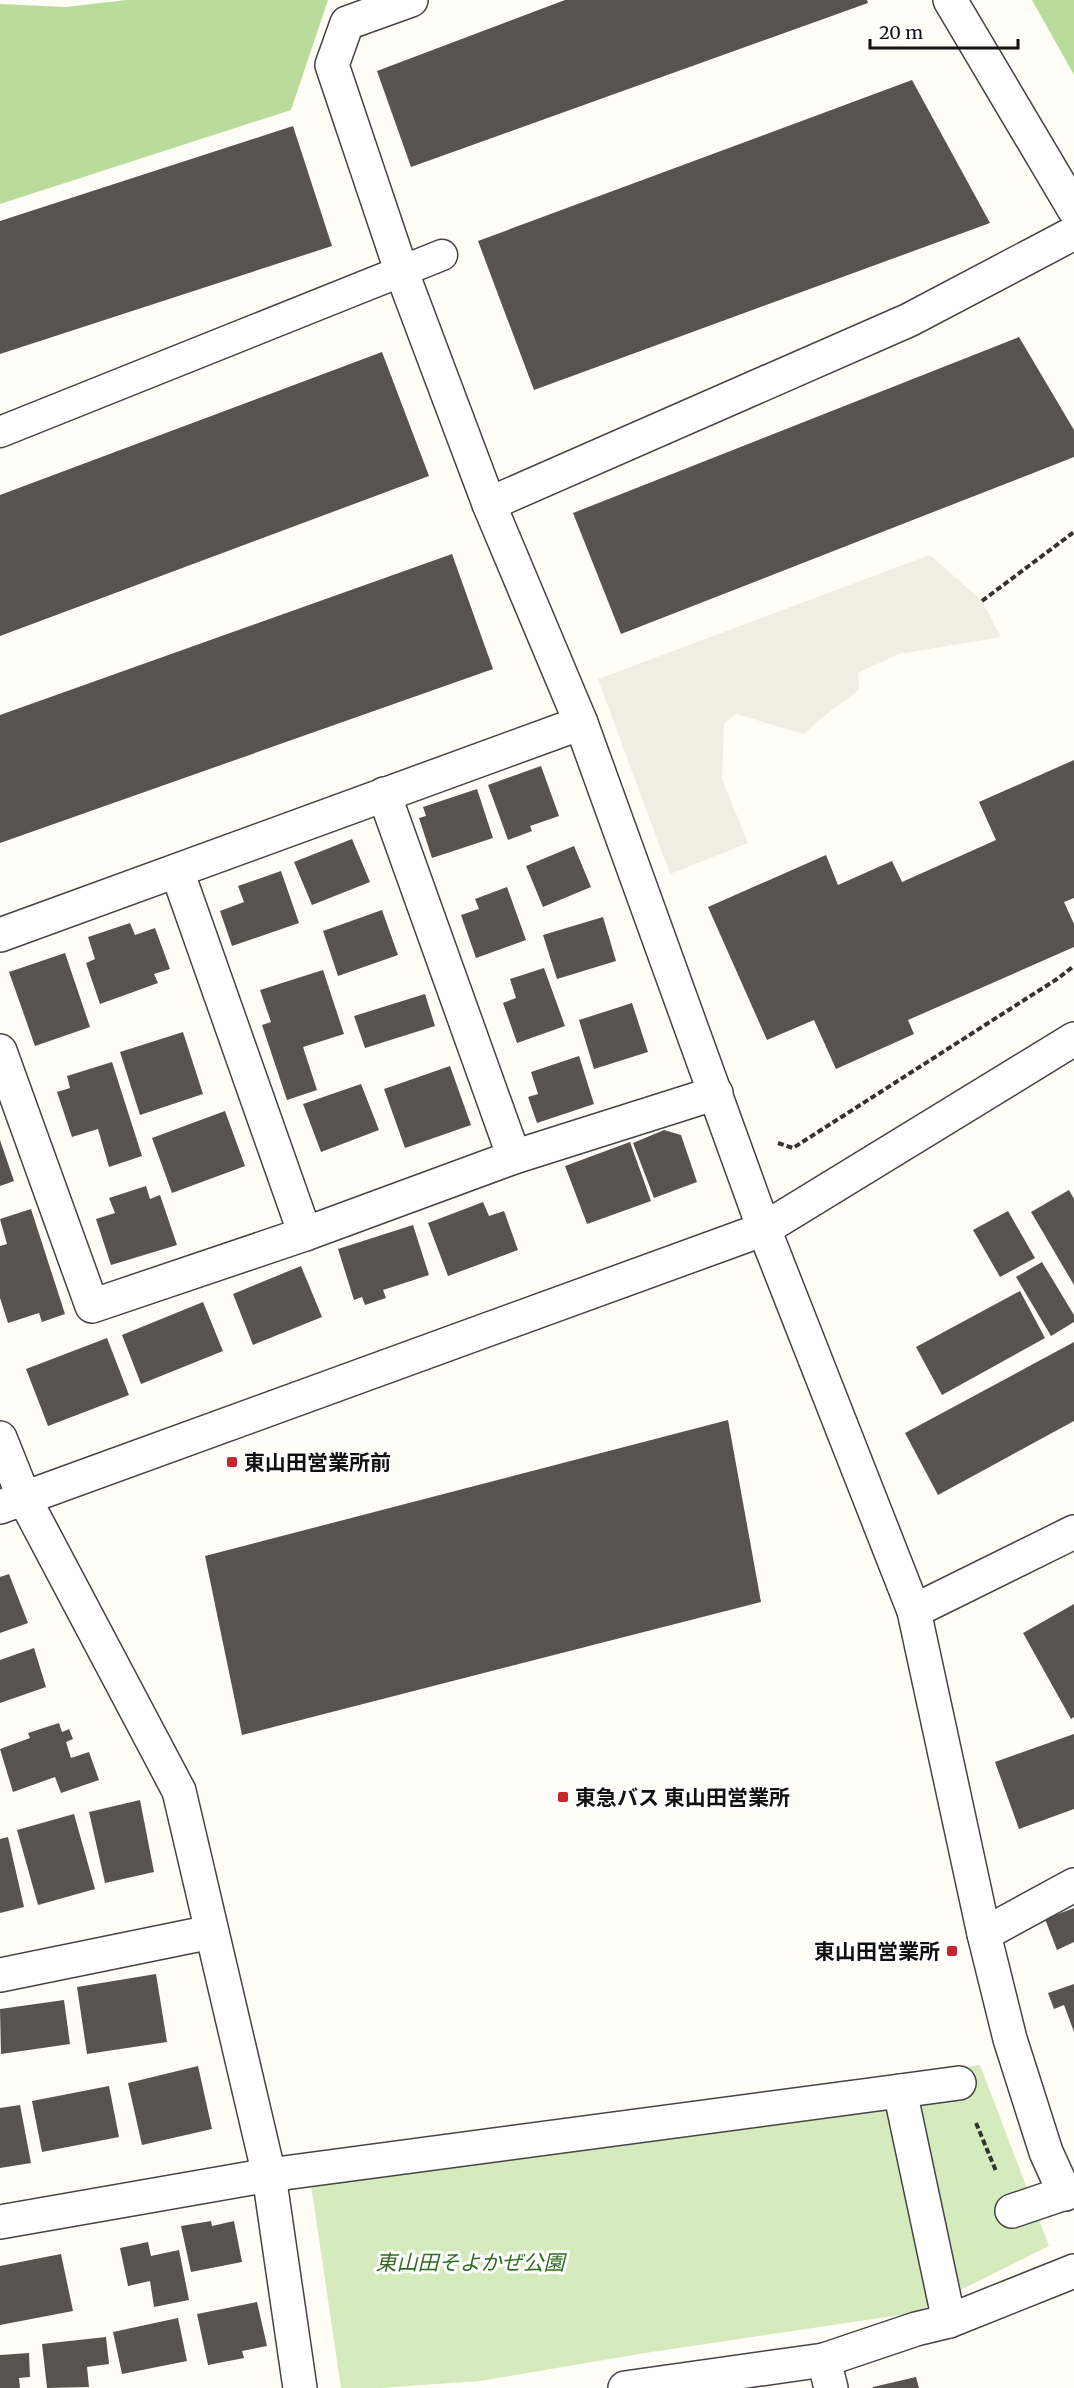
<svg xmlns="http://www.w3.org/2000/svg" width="1074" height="2388" viewBox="0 0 1074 2388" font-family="Merriweather,'Noto Sans JP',serif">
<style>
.green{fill:#d5ebbd}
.forest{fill:#b9dc9c}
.plaza{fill:#f1ede2}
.building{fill:#5a524d}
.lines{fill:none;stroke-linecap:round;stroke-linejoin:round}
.pedestrian-casing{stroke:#444;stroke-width:33}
.minor-casing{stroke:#444;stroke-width:36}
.tertiary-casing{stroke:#444;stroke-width:36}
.path{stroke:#333;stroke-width:4;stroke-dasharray:6 3;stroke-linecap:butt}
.pedestrian{stroke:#fff;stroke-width:30}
.minor{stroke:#fff;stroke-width:33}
.tertiary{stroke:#fff;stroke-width:33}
.poi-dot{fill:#c4262e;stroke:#fff;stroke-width:2}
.labels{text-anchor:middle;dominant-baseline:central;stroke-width:6;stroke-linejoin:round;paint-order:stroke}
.poi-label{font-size:21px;font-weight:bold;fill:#111;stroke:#fff;text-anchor:start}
.park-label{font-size:21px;font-style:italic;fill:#2f6b1f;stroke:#fff}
</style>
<rect width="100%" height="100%" fill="#fffdf5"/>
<!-- green -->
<polygon class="green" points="980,2065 1049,2246 914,2313 645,2353 480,2381 380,2388 341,2388 309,2171 328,2164"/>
<!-- forest -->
<g class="forest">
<polygon points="127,0 328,0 291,110 0,204 0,4 65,7"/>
<polygon points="1032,0 1074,0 1074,75"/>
</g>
<!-- plaza -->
<polygon class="plaza" points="930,555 982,601 1001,637 898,654 858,673 859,690 819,720 804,734 736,714 724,724 722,779 748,843 670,874 598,679"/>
<!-- building -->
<g class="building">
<polygon points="565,0 867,0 868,3 411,167 377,71"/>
<polygon points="912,80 990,223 534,390 478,241"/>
<polygon points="293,126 332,246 0,354 0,221"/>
<polygon points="1019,337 1074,430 1074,457 621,634 573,513"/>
<polygon points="382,352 429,476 0,636 0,495"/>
<polygon points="452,554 493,669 0,843 0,715"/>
<polygon points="1074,760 1074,898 1064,902 1074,924 1074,947 908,1020 914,1034 836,1069 814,1020 767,1040 708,907 826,855 838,885 892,861 902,882 996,840 979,802"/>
<polygon points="541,766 559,816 530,826 532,831 508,840 488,785"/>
<polygon points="477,789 493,838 432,858 419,818 426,816 423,807"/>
<polygon points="352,839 370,882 312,905 294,862"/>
<polygon points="574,846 591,887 543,907 526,866"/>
<polygon points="281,871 299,923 232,946 220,911 244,902 238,886"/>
<polygon points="507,887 526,940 476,958 461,915 479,909 475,899"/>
<polygon points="382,910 398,955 338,976 323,931"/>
<polygon points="603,917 616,961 557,979 543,935"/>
<polygon points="130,923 135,935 155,928 170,969 154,974 158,983 100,1004 86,963 95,959 88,937"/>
<polygon points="65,953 90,1027 35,1046 9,972"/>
<polygon points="544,968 565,1026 517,1043 503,1003 516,998 510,979"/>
<polygon points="323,970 344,1034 303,1047 317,1090 287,1100 262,1025 271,1022 260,990"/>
<polygon points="425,994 435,1026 365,1048 354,1016"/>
<polygon points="632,1003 648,1052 594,1069 579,1020"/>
<polygon points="183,1032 203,1094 140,1115 120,1052"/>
<polygon points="579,1056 594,1104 537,1123 528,1097 538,1094 531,1072"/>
<polygon points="112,1062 142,1156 109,1167 98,1129 72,1137 57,1092 70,1088 67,1076"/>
<polygon points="450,1066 471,1125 405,1148 384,1089"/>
<polygon points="361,1084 379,1130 321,1152 303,1104"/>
<polygon points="225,1111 245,1166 172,1193 152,1138"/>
<polygon points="664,1130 681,1135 697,1182 654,1198 633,1143"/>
<polygon points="0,1140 14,1181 0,1186"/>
<polygon points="630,1142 651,1201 587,1224 565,1166"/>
<polygon points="146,1186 150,1199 160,1195 177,1245 111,1265 96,1219 115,1213 109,1198"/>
<polygon points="1069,1190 1074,1199 1074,1285 1031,1212"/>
<polygon points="483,1202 489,1216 504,1211 518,1250 448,1276 428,1223"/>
<polygon points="31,1209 65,1314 42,1322 39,1313 8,1323 0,1298 0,1246 7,1244 0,1219"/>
<polygon points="1008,1211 1035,1258 1000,1277 973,1230"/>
<polygon points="413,1225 429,1275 383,1290 386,1298 365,1305 362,1297 354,1300 338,1249"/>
<polygon points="1042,1262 1074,1315 1074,1322 1051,1336 1016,1277"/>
<polygon points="301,1266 322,1317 253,1345 233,1294"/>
<polygon points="1020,1291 1045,1338 942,1395 916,1347"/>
<polygon points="203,1302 223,1351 141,1384 122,1335"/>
<polygon points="107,1338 129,1395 48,1426 26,1369"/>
<polygon points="1074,1342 1074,1421 938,1495 905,1433"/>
<polygon points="728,1420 761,1602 242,1735 205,1556"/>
<polygon points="9,1574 28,1623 0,1633 0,1577"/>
<polygon points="1074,1604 1074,1717 1071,1719 1023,1633"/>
<polygon points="34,1648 46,1687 0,1703 0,1660"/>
<polygon points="59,1723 62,1732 69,1729 73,1739 66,1742 71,1758 89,1752 99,1780 61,1793 55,1777 13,1792 0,1749 30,1738 28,1733"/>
<polygon points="1074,1734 1074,1809 1019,1829 995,1762"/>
<polygon points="140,1800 154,1872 105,1883 89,1812"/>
<polygon points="74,1814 95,1889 38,1905 17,1830"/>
<polygon points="8,1837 24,1907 0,1913 0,1839"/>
<polygon points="1074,1908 1074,1942 1057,1950 1045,1919"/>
<polygon points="156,1974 167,2042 87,2054 77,1987"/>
<polygon points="1074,1984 1074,2032 1064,2005 1054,2009 1048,1993"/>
<polygon points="64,2000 70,2044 1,2054 0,2009"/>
<polygon points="198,2066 212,2129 142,2145 128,2083"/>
<polygon points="109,2086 119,2137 42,2152 32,2101"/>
<polygon points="20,2105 31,2163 0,2168 0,2108"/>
<polygon points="211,2221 212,2226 234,2221 242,2262 191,2272 181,2226"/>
<polygon points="148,2242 151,2256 179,2250 189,2300 154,2307 150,2281 128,2286 120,2248"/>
<polygon points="61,2254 73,2311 0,2325 0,2266"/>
<polygon points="257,2302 267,2346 242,2351 244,2358 208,2365 197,2314"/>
<polygon points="178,2318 187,2361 122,2374 113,2332"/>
<polygon points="106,2337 109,2364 87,2367 89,2387 47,2388 42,2344"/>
<polygon points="29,2353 30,2377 19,2378 20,2388 0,2388 0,2355"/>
<polygon points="916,2377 919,2388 873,2388 873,2387"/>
</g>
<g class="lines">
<defs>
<polyline id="pedestrian" points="0,432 442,255"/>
<g id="minor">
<polyline points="411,0 347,23 332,65 401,270 489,504 581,723"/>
<polyline points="950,0 1074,209"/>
<polyline points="489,504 909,320 1074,233"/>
<polyline points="384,794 514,1157"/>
<polyline points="177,871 305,1234"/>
<polyline points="0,935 581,723 764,1229"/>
<polyline points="0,1051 92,1306 305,1234 514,1157 716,1093"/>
<polyline points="0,1438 24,1498 179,1791 269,2175 300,2388"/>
<polyline points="914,1611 1074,1532"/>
<polyline points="984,1934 1074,1885"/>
<polyline points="0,1975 211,1932"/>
<polyline points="1012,2211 1074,2190"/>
<polyline points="0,2222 269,2175 900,2091"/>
<polyline points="949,2321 900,2091 959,2083"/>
<polyline points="824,2360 831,2388"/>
<polyline points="625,2388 824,2360 916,2329 949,2321 1074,2271"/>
</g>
<g id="tertiary">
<polyline points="764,1229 914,1611 984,1934 1010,2039 1046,2152 1065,2194"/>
<polyline points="0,1507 764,1229 1074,1039"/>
</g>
</defs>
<!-- pedestrian casing -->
<use href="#pedestrian" class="pedestrian-casing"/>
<!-- minor casing -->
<use href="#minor" class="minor-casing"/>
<!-- tertiary casing -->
<use href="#tertiary" class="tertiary-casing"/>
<!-- path -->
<g class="path">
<polyline points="982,601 1074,532"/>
<polyline points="778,1143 793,1148 1057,979 1074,966"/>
<polyline points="976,2123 996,2171"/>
</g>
<!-- pedestrian -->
<use href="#pedestrian" class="pedestrian"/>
<!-- minor -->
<use href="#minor" class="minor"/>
<!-- tertiary -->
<use href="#tertiary" class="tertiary"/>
</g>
<!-- markers -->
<g class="poi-dot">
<rect x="226" y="1456" width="12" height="12" rx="3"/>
<rect x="557" y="1791" width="12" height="12" rx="3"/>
<rect x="946" y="1945" width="12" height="12" rx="3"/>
</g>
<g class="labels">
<!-- poi labels -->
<g class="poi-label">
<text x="244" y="1462">東山田営業所前</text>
<text x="575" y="1797">東急バス 東山田営業所</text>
<text x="940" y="1951" text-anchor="end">東山田営業所</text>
</g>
<!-- park labels -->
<g class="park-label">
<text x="470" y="2262">東山田そよかぜ公園</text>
</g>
</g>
<!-- scale -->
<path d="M870 39v9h148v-9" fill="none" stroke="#111111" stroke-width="3"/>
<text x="879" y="39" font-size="18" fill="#111111" stroke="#ffffff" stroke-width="4.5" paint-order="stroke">20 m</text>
</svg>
